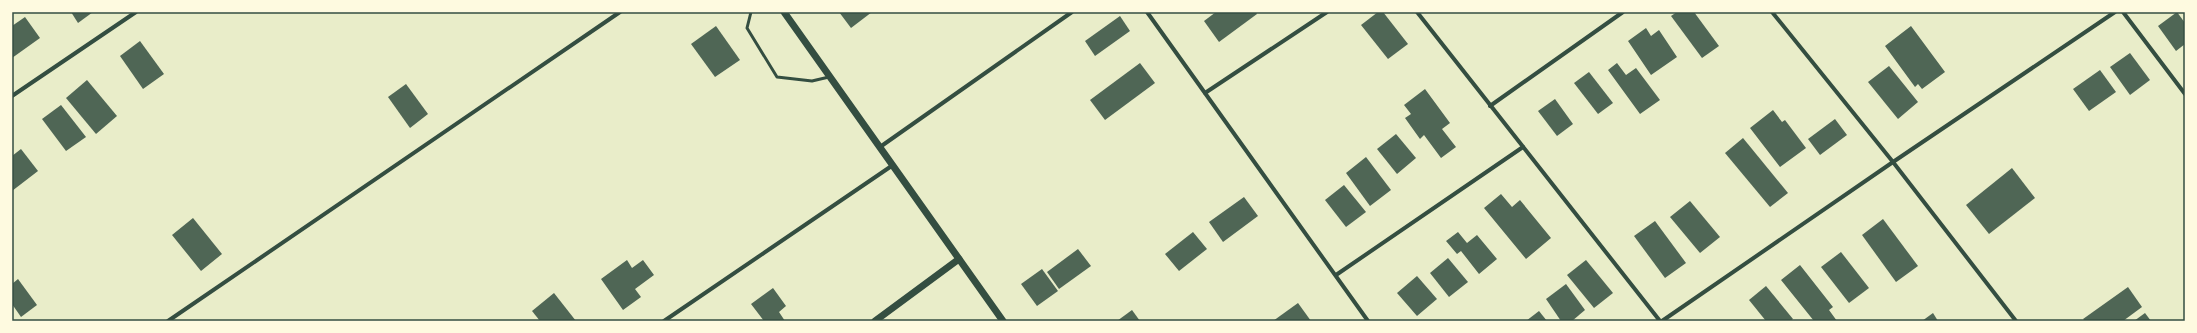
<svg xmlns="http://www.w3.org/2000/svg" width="2197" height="333" viewBox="0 0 2197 333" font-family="Quicksand,sans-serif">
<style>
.building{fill:#4f6655}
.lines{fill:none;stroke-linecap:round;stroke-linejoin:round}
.service{stroke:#344e41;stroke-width:3}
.minor{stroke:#344e41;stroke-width:4}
.tertiary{stroke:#344e41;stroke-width:7}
.neatline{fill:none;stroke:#344e41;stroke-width:1.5}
</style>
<rect width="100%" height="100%" fill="#e9edc9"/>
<!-- building -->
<g class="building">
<polygon points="71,12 93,12 78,23"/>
<polygon points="839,12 872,12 851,28"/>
<polygon points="1216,12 1256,12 1257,14 1219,42 1204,21"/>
<polygon points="1378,12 1383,12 1408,44 1388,59 1361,25"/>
<polygon points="1677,12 1694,12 1719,46 1702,58 1671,16"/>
<polygon points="2177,12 2185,23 2185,44 2176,51 2158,26"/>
<polygon points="1120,16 1130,31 1095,56 1085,41"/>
<polygon points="25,17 40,38 12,58 12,26"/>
<polygon points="716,26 740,60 715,77 691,44"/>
<polygon points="1911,26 1945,72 1922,89 1918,84 1915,87 1885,46"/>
<polygon points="1646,28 1651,36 1659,30 1677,57 1651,75 1628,41"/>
<polygon points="140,41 164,74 143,89 120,56"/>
<polygon points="2130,53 2150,80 2130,95 2110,67"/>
<polygon points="1140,63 1155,83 1105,120 1090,100"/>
<polygon points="1617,63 1626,75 1636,68 1660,100 1640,114 1608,70"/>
<polygon points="1889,66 1918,102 1898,119 1868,82"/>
<polygon points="2100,70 2116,92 2089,111 2073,89"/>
<polygon points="1589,72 1613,103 1598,114 1574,83"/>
<polygon points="87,80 117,116 96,134 66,98"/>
<polygon points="406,84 428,114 410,128 388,97"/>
<polygon points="1425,89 1450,123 1442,129 1456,147 1441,158 1424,135 1420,139 1405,118 1411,114 1404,105"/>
<polygon points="1555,99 1573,124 1557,136 1538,111"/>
<polygon points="61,105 86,137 66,151 42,119"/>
<polygon points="1773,110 1782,122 1785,120 1806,148 1780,167 1750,128"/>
<polygon points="1835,119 1847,135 1820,155 1808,139"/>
<polygon points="1396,134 1416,158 1397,174 1377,149"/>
<polygon points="1743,138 1788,193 1770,207 1725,153"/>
<polygon points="21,149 38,171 12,191 12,156"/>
<polygon points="1366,157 1391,190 1370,206 1346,173"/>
<polygon points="2012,168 2035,198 1989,234 1966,205"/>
<polygon points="1344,185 1366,212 1346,227 1325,200"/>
<polygon points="1501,194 1512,207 1520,200 1551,238 1526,259 1484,208"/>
<polygon points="1244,197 1258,216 1223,242 1209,222"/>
<polygon points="1690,201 1720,237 1700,253 1670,217"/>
<polygon points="193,218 222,254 201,271 172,235"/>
<polygon points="1883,219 1918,266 1896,282 1862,235"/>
<polygon points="1655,221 1686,263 1665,278 1634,236"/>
<polygon points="1193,232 1207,249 1179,271 1165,254"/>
<polygon points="1458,232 1467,243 1477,235 1497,259 1479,274 1461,251 1457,254 1446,241"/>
<polygon points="1078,249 1091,266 1059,289 1047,272"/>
<polygon points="1841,252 1869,288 1849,303 1821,267"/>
<polygon points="1448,258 1468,282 1449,297 1430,273"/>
<polygon points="627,260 632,268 643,260 654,275 635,289 641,297 623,310 601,279"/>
<polygon points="1586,260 1613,293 1594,308 1567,275"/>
<polygon points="1800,265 1833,307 1829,310 1837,321 1814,321 1781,280"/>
<polygon points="1042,269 1058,291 1037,306 1021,284"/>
<polygon points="1417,276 1437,299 1417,316 1397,293"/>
<polygon points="18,279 37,305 21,317 12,304 12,284"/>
<polygon points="1566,284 1585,310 1572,321 1561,321 1546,299"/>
<polygon points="1766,286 1793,319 1790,321 1766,321 1749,300"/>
<polygon points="2128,287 2142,307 2123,321 2085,321 2083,319"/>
<polygon points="773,288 786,306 779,312 785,321 764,321 751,304"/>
<polygon points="554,293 576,321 540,321 532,311"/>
<polygon points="1298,303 1311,321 1273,321"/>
<polygon points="1132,310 1140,321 1117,321"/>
<polygon points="1539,311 1547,321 1526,321"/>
<polygon points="1933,313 1938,321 1922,321"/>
<polygon points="2145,313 2151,321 2134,321"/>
</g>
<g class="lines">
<!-- service -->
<polyline class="service" points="751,12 747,28 777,77 812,81 829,77"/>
<!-- minor -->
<g class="minor">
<polyline points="1147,12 1368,321"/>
<polyline points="1417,12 1660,321"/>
<polyline points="1772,12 1893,162 2016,321"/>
<polyline points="2123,12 2185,94"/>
<polyline points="1205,93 1327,12"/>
<polyline points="12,96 136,12"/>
<polyline points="1490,106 1623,12"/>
<polyline points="880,147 1072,12"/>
<polyline points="1336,275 1523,147"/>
<polyline points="168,321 620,12"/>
<polyline points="664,321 893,165"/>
<polyline points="1662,321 1893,162 2115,12"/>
</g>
<!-- tertiary -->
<g class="tertiary">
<polyline points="784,12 1003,321"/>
<polyline points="875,321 959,259"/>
</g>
</g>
<!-- border -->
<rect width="2197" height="333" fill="none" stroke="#fefae0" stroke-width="26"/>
<rect x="13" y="13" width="2171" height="307" class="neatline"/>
</svg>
